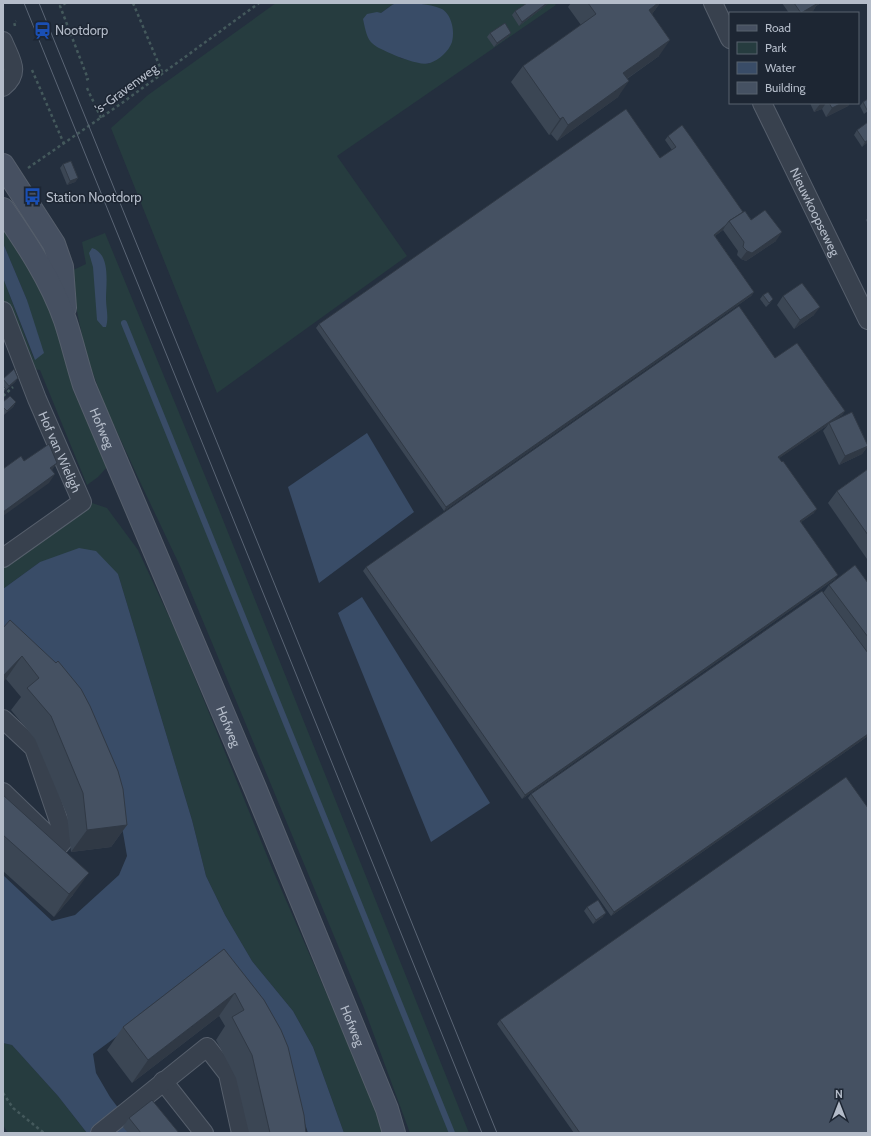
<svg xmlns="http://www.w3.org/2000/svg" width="871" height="1136" viewBox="0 0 871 1136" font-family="Cabin,sans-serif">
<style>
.green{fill:#263c3f}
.water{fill:#394c67}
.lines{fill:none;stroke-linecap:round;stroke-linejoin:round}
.stream{stroke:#394c67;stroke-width:6}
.minor-casing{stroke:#565f6c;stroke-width:20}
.secondary-casing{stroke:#565f6c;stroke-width:24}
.path{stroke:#44595c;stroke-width:2.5;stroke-dasharray:3 3;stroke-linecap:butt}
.minor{stroke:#38414e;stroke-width:18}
.secondary{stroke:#465061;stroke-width:22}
.tram{stroke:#5a6575;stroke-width:1}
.wall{fill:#3b4654}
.shaded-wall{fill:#303945}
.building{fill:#455162;stroke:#303945}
.labels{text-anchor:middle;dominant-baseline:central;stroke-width:3;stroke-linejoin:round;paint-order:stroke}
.poi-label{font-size:13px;fill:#b4bcc9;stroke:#1d2633;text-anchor:start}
.street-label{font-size:13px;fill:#b4bcc9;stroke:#1d2633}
</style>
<rect width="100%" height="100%" fill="#242f3e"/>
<!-- green -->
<g class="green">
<polygon points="276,3 396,3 392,5 381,13 400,58 429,64 430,6 416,3 554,3 556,5 337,156 407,256 217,393 111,128 148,95"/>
<polygon points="3,217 50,306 73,390 107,467 98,477 87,485 40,370 32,369 3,299 3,278 34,359 27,300 3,243"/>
<polygon points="105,233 217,505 469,1133 410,1133 364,1008 180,566 142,486 106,408 86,355 69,272 86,264 82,242"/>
<polygon points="89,502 107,508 138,550 177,634 272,868 374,1103 382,1133 344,1133 313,1047 293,1011 252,961 225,915 206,876 192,820 118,574 40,562 3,589 3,564"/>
<polygon points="3,1043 12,1045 58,1096 87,1133 8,1133 3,1125"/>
</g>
<!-- water -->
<g class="water">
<path d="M396 3C411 3 428 3 442 9 452 15 455 32 452 42 449 51 439 60 430 63 421 66 401 58 392 54 369 44 368 43 363 19L367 14 377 12 381 13 392 5Z"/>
<polygon points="3,243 27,300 44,353 35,360 3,278"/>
<path d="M92 248C111 254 106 283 106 299 106 308 109 317 106 327H103L97 320 93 267 89 253Z"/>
<polygon points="367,433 414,512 319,583 288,487"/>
<polygon points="79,548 96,551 118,574 192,820 206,876 225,915 252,961 293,1011 313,1047 344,1133 308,1133 283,1056 217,962 93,1054 96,1073 110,1097 137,1133 87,1133 58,1096 12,1045 3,1043 3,875 52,921 75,915 119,875 127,856 116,792 3,642 3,589 40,562"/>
<polygon points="362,597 490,803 431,842 338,613"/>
</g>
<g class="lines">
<!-- stream -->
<polyline class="stream" points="124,323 452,1133"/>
<defs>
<g id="minor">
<polyline points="713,3 730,39"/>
<path d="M3 41C10 59 22 72 3 87"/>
<path id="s1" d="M762 103 868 320"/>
<path id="s2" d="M3 311 37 399 82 502 3 558"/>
<polyline points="3,719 34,748 65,839 59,846 3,792"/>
<polyline points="163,1081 204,1133"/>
<polyline points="100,1133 207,1047 228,1074 241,1133"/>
</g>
<g id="secondary">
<polyline points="3,165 54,244 62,267 65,308"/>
<path id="s3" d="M3 209C27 244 51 280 65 320 72 341 77 363 84 385L255 788 387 1109 394 1133"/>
</g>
</defs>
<!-- minor casing -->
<use href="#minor" class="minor-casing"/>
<!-- secondary casing -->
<use href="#secondary" class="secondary-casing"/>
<!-- path -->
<g class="path">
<polyline points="66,3 60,6 88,79 84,81"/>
<polyline points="133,3 163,74"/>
<polyline points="15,26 14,22 16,21"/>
<polyline points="32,70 64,144"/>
<polyline points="87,88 101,118"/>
<polyline points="28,168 122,103 259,3"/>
<polyline points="3,396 13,387"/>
<polyline points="3,1093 13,1108 44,1133"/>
</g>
<!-- minor -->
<use href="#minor" class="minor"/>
<!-- secondary -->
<use href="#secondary" class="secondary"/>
<!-- tram -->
<g class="tram">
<polyline points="24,3 482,1133"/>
<polyline points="39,3 497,1133"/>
</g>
</g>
<!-- wall -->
<g class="wall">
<polygon points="525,3 549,3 519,26 512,15 515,11 526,4"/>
<polygon points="571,3 660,3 652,14 659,56 627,79 618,97 557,141 551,134 549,135 511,82 523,66 581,25 568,7"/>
<polygon points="782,3 821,3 816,6 813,11 809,13 789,13"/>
<polygon points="490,33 511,33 508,37 494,47 487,37"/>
<polygon points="868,99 868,111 864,114 860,106 863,102"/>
<polygon points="810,103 850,103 848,106 826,117 822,109 814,112"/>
<polygon points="857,130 868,142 862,147 854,135"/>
<polygon points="668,136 743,212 776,241 746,261 741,259 737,255 738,251 723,230 715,236 754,292 751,296 444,511 316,328 319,324 660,158 672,150 665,140"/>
<polygon points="63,164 78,178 75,182 67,185 60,168"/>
<polygon points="868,217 868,224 866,220"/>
<polygon points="763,295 773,299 770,303 766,307 760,299"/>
<polygon points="783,296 814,315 794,329 777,305"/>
<polygon points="775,358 845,411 842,415 834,420 868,446 862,454 839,465 823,431 828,425 779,458 814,513 801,522 835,579 522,799 363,571 366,567"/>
<polygon points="18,378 15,382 6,390 6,389 3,393 3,379"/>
<polygon points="3,402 16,402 13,407 4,415 3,414"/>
<polygon points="868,469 868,558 867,559 828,503 837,491"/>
<polygon points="868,583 868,736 611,916 528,798 531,794 823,593 829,585"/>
<polygon points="10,620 127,825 111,847 71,852 67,815 35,739 11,710 21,697 6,679"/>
<polygon points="3,795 73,895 54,917 3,871"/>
<polygon points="587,907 603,917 593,924 584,911"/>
<polygon points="224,949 306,1133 249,1133 236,1078 216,1040 225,1026 219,1016 132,1083 107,1050 123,1027"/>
<polygon points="500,1020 868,1133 574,1133 497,1024"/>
<polygon points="129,1118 179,1133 128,1133 123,1127"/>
</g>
<!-- shaded-wall -->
<g class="shaded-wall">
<polygon points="547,3 549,3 519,26 522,22"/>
<polygon points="658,3 660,3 649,18 649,10"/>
<polygon points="817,3 821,3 816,6 813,11 809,13 801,13"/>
<polygon points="511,33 508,37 494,47 497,43"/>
<polygon points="670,40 659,56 612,89 623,73"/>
<polygon points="629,81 618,97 557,141 568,125"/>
<polygon points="822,103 826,103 822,109 814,112 820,104"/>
<polygon points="842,103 850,103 848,106 826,117 832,108"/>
<polygon points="563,117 551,134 549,135 560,119"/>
<polygon points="868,140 868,142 862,147 865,142"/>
<polygon points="78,178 75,182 67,185 70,181"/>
<polygon points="726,225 723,230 711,239 714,235"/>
<polygon points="782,232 776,241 746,261 741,259 747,251"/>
<polygon points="754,292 751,296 444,511 446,507"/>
<polygon points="820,307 814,315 794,329 800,320"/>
<polygon points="18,378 15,382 6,390 9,386"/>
<polygon points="16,402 13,407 4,415 7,411"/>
<polygon points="845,411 842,415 830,424 829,423 828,425 775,461 778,457"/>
<polygon points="868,446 862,454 839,465 845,456"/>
<polygon points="57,463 51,472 50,468"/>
<polygon points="55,474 49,483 3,516 3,512"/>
<polygon points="817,509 814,513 797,525 800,521"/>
<polygon points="838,575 835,579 522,799 525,795"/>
<polygon points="22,656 6,679 3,682 3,676"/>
<polygon points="868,734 868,736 611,916 614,912"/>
<polygon points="127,825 111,847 71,852 87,830"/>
<polygon points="89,873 73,895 54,917 69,894"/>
<polygon points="606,913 603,917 593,924 596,920"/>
<polygon points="235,993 219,1016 132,1083 148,1060"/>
</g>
<!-- building -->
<g class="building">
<polygon points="527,3 547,3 522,22 515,11"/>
<polygon points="588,3 658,3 649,10 670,40 623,73 629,81 568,125 563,117 560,119 523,66 596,14"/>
<polygon points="794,3 818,3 801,13"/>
<polygon points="505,23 511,33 497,43 490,33"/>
<polygon points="868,99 868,109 867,110 863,102"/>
<polygon points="829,103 842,103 832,108"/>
<polygon points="626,109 660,158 676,147 668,136 682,125 690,136 743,212 729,221 726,225 714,235 754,292 446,507 319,324"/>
<polygon points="868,122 868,140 865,142 857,130"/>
<polygon points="71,161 78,178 70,181 63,164"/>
<polygon points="765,210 782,232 752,253 747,251 743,247 744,242 729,221 745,211 751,220"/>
<polygon points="802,283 820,307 800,320 783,296"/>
<polygon points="768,292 773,299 769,303 763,295"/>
<polygon points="739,306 775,358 797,343 845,411 778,457 782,462 783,461 817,509 800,521 838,575 525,795 366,567"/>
<polygon points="14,369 18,378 9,386 3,379"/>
<polygon points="3,386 6,389 3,391"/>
<polygon points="10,396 16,402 7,411 3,407 3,402"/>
<polygon points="852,412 868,446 845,456 829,423"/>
<polygon points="49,444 57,463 50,468 55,474 3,512 3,469 21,456 24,461"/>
<polygon points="868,469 868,535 837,491"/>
<polygon points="855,565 868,583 868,637 829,585"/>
<polygon points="822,591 868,653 868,734 614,912 531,794"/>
<polygon points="10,620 56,663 58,661 81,689 90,706 118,771 123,789 127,825 87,830 83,793 51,716 27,688 39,678 22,656 3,676 3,628"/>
<polygon points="846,777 868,808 868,1133 580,1133 500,1020"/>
<polygon points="3,795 89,873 69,894 3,835"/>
<polygon points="598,900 606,913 596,920 587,907"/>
<polygon points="224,949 264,1000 281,1030 288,1047 304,1115 306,1133 270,1133 252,1055 232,1017 244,1010 235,993 148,1060 123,1027"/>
<polygon points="152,1100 179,1133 141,1133 129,1118"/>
</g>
<!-- icons -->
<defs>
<symbol id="station-bare" viewBox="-9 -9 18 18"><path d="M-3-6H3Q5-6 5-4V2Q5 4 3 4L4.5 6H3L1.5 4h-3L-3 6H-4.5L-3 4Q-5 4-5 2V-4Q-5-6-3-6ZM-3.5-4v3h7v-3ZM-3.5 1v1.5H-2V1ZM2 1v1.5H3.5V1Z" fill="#1a4fb4" stroke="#1d2633" stroke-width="2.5" paint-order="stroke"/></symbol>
<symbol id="bus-bare" viewBox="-9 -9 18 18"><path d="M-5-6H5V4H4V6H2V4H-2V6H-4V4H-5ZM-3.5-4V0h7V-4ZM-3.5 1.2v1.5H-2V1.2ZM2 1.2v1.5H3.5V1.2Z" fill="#1a4fb4" stroke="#1d2633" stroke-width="2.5" paint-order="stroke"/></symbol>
</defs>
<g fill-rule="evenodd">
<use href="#station-bare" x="30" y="18" width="25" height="25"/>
<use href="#bus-bare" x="20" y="184" width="25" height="25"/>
</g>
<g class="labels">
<!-- poi labels -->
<g class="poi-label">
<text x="55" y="30">Nootdorp</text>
<text x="46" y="197">Station Nootdorp</text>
</g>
<!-- street labels -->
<g class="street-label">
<text transform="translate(126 88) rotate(-36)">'s-Gravenweg</text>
<text stroke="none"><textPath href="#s1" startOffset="121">Nieuwkoopseweg</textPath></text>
<text stroke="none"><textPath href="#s3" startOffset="242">Hofweg</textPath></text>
<text stroke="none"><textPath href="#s2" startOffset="152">Hof van Wieligh</textPath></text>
<text stroke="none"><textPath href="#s3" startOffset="566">Hofweg</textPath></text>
<text stroke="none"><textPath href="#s3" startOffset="890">Hofweg</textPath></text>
</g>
</g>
<!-- border -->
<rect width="871" height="1136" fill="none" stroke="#b4bcc9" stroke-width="8"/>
<!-- legend -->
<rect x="729" y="12" width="130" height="92" fill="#1d2633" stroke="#59626f"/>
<rect x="737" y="25" width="20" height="6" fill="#465061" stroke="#59626f"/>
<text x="765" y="32" font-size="12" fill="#b4bcc9">Road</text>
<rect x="737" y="42" width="20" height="12" fill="#263c3f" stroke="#59626f"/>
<text x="765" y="52" font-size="12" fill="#b4bcc9">Park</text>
<rect x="737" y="62" width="20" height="12" fill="#394c67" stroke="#59626f"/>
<text x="765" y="72" font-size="12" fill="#b4bcc9">Water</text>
<rect x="737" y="82" width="20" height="12" fill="#455162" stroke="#59626f"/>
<text x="765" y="92" font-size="12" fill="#b4bcc9">Building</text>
<!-- north arrow -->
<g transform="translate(839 1104)" stroke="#1d2633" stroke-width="3" paint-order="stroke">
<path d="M0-3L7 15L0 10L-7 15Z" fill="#b4bcc9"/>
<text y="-6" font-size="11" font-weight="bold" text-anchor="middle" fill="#b4bcc9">N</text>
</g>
</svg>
